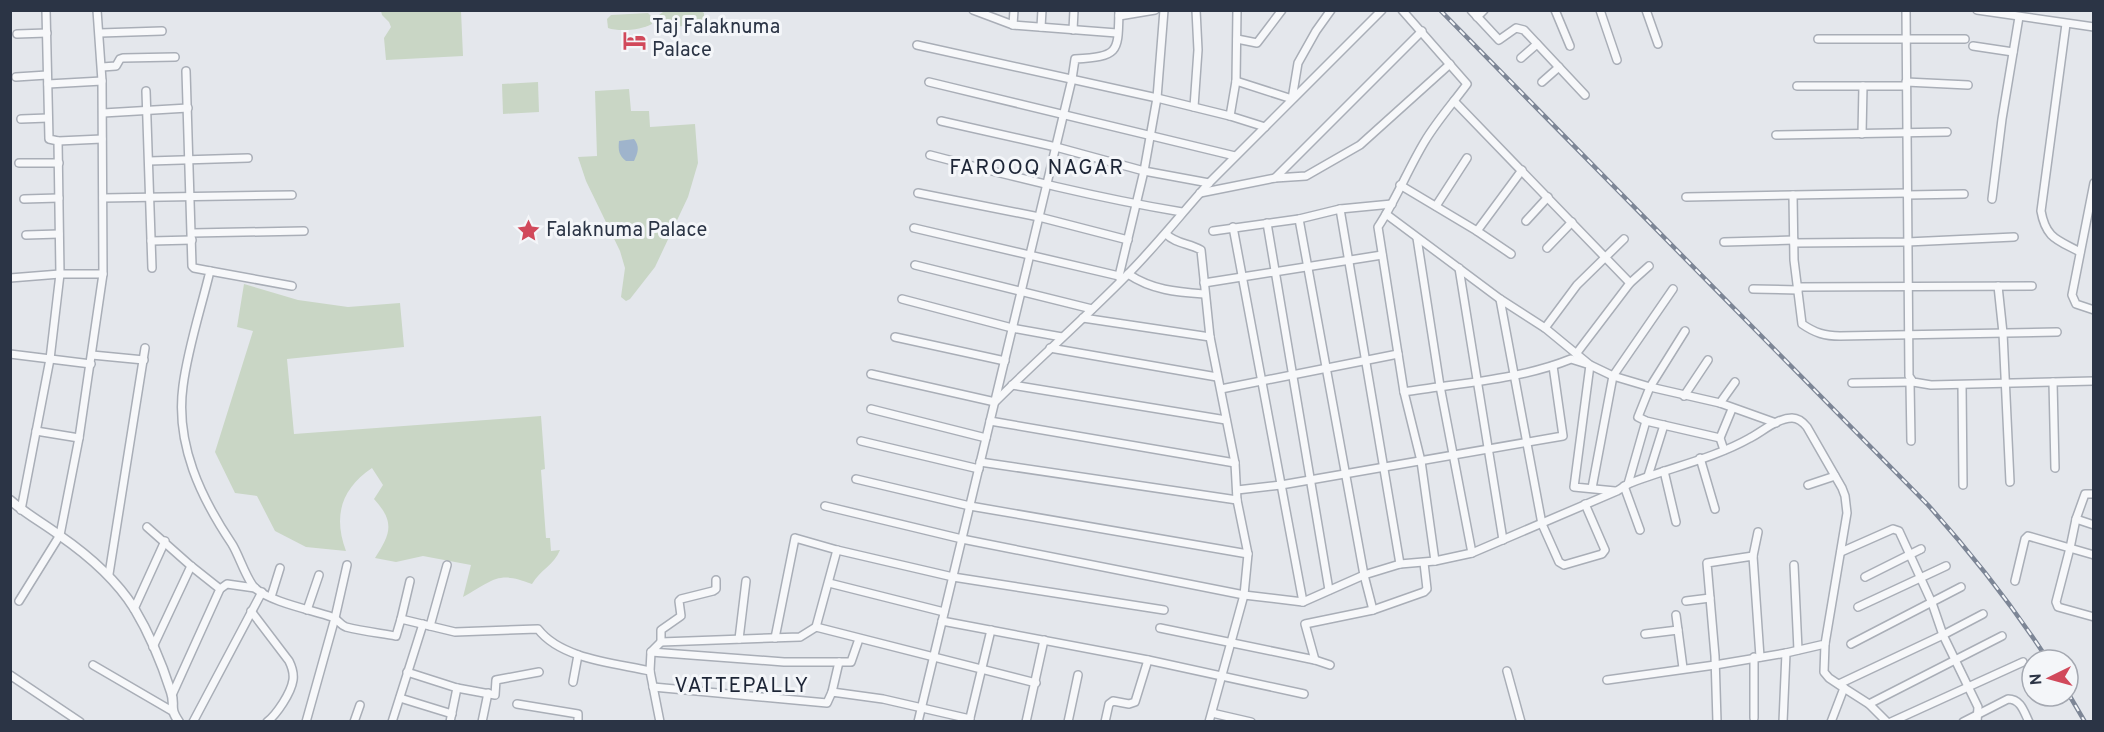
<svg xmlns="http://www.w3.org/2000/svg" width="2104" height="732" viewBox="0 0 2104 732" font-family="Overpass,sans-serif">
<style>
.green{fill:#c9d6c5}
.water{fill:#9fb4cc}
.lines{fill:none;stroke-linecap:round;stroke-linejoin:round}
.minor-casing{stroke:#a9aeb7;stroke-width:10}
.tertiary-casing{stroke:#a9aeb7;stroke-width:11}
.minor{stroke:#f7f8fa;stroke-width:7}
.tertiary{stroke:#f7f8fa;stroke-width:8}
.rail-casing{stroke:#7d8696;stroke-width:4.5}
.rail{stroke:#f4f6f9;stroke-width:2;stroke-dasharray:7;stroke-linecap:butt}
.labels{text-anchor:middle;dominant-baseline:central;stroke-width:6;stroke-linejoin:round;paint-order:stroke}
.poi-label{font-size:20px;fill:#2b3445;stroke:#f4f6f9;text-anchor:start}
.neighbourhood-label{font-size:21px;letter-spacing:1.5px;fill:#1d2536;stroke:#f4f6f9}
</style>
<rect width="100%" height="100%" fill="#e4e7ec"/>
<!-- green -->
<g class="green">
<polygon points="381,11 461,11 463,56 386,60 384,38 391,27 389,22 382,15"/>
<path d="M701 11 704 13V21C694 27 670 28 660 24L659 15 663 12Z"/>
<path d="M648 13 652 17V24C642 30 619 32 608 28L607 19 611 15Z"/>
<polygon points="538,82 539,112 503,114 502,84"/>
<polygon points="629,89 631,111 649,111 650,127 695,124 698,163 688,197 655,267 630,299 626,301 621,297 625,268 620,251 586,181 578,157 597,156 595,91"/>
<path d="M244 284 298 300 348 307 400 303 404 347 287 359 294 434 541 416 545 469 541 470 546 538H550L551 551 560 550C554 565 540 570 532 584 497 570 493 581 463 597L471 565 423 556 396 562 375 558C391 533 395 522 374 499L383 485 372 468C341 489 333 516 346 551L306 547 275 531 257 496 235 493 215 452 253 331 237 327Z"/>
</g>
<!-- water -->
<path class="water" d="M634 139C640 147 638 152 634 161H626C619 156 618 150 619 141Z"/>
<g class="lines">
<defs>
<g id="minor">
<polyline points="973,10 1013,25 1117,33"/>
<path d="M1402 10 1467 84C1453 103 1437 121 1425 141 1408 169 1396 200 1378 227L1404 392 1421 461 1435 561"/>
<polyline points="1471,10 1499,40 1516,28 1524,30 1585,95"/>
<polyline points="1555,10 1570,46"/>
<polyline points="1600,10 1617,60"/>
<polyline points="1646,10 1658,44"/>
<polyline points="1906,10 1909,376 1913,382 1931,385 2094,381"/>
<polyline points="1977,10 2094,27"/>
<polyline points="1119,16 1155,10"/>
<polyline points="1477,17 1484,10"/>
<path d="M2066 24 2041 211C2046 239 2058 240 2080 252"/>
<polyline points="1013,25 1014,10"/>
<polyline points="1041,27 1042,10"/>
<polyline points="1073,30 1074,10"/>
<polyline points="100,33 162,31"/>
<polyline points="17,34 47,33"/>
<polyline points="1237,39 1257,43 1282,10"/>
<polyline points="1818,39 1965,39"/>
<polyline points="917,45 1157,98 1230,116 1265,127"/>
<polyline points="1973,46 2013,52"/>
<polyline points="1521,58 1537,44"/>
<polyline points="102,67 116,66 120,59 123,58 175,57"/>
<path d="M186 71 192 266 194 268 210 271C201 309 188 347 183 386 175 444 201 498 232 544 239 555 247 581 255 588 270 602 312 610 332 617 338 619 340 625 346 627 362 631 379 633 396 636L401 619 455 632 538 629C561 659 614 663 650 671L660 722"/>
<polyline points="16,77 47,75"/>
<polyline points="1236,81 1292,99 1298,63 1316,31 1331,10"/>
<polyline points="929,82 1235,156"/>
<polyline points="1542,82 1559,67"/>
<polyline points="1906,82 1968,85"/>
<polyline points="48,84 102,81"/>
<polyline points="1797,86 1906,86"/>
<polyline points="146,91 152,268"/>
<polyline points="1454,101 1630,283"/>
<polyline points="1194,107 1198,50 1196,10"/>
<polyline points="103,113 188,108"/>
<polyline points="1230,116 1236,81 1237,10"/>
<polyline points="21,119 48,118"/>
<polyline points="941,121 1056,147 1144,171 1209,183"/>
<polyline points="1862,134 1863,86"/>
<polyline points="1776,135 1947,132"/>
<polyline points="58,141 102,139"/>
<path d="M930 155C1014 177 1097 198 1182 212"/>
<polyline points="149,161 248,158"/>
<polyline points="19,163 59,163"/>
<polyline points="1275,178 1306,176 1360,145 1450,64"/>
<polyline points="2094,183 2072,295 2076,304 2094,310"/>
<polyline points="1400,185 1477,231 1511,254"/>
<polyline points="918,193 1039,217 1128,240"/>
<polyline points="1200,193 1275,178 1422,31"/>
<path d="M1793 195 1794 260 1802 324C1815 333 1825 336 1840 336L2057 332"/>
<polyline points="1907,195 1964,194"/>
<polyline points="1686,197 1907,193"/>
<polyline points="103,198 292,195"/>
<polyline points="24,199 59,198"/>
<polyline points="1992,199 2002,119 2019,17"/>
<polyline points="1436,206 1467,158"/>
<polyline points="1340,209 1400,564"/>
<polyline points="1386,214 1500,299 1545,328 1590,365 1613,376 1650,387 1720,403 1776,423"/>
<polyline points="1299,219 1364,575 1373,610"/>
<polyline points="1526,221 1548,197"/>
<polyline points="1267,223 1329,590"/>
<polyline points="1233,227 1303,602"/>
<polyline points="914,228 1119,276 1120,279"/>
<polyline points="1213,231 1299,219 1340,209 1392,204"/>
<polyline points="1477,231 1522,170"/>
<polyline points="192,233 304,231"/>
<path d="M1166 234C1176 244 1189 243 1201 250L1210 337 1235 463 1237 500 1248 554 1244 595 1209 722"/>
<polyline points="26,235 59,234"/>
<polyline points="1417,238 1440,386 1472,553"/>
<polyline points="151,241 192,240"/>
<polyline points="1724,242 1794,240"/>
<polyline points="1794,243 1907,242 2014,237"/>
<polyline points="1547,248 1572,222"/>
<polyline points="915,265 1092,309"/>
<polyline points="1459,268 1503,540"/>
<polyline points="210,271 292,286"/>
<path d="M1128 274C1152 290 1176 292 1204 294"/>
<polyline points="1119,276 1144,171 1157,98 1164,10"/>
<polyline points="10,278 60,274 103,274"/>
<polyline points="1204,283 1382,255"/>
<polyline points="1998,286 2003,333 2010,482"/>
<polyline points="1798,287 2032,286"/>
<polyline points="1753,289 1798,290"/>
<polyline points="902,299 1012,328 1062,337"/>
<polyline points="1500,299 1542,524 1559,562 1564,565 1602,554 1605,550 1585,504"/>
<polyline points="1083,318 1210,337"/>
<polyline points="1545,328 1577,285 1624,239"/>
<polyline points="1685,331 1650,387 1638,417 1646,421 1720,438"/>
<polyline points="895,337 1005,361"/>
<polyline points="1050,348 1217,377"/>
<polyline points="10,354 91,364"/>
<polyline points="1576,354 1630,283 1649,266"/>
<polyline points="92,355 144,360"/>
<path d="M871 374 995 402C1038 359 1084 319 1127 275 1156 246 1181 214 1209 183L1382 10"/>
<polyline points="2053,382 2055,468"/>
<polyline points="1852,383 1913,382"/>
<polyline points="1910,383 1911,441"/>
<polyline points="1012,385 1226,420"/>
<polyline points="1962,385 1963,485"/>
<polyline points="1221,389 1398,354"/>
<path d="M1404 392C1459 383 1519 380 1571 359L1590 365 1574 487 1615 491"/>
<polyline points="1684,396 1708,360"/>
<polyline points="1720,403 1735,382"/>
<polyline points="871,409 986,438"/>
<polyline points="990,421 1235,463"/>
<polyline points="36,431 79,438"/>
<polyline points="861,441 979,469"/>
<polyline points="1724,450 1720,438 1732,409"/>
<polyline points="1700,458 1715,509"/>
<polyline points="980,462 1237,500"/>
<polyline points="1664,471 1676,522"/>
<polyline points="1648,476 1664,425"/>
<polyline points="856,479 970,506 1248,554"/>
<polyline points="1628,484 1646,421"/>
<polyline points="1808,485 1835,476"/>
<polyline points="1624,486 1640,530"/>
<polyline points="1592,488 1613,376 1673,289"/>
<polyline points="1237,490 1281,485 1563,436 1553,366"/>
<polyline points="2094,494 2085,494 2076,519 2070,548 2056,602 2058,607 2094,617"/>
<path d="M825 506 962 539 1244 595 1303 602 1364 575 1400 564 1435 561 1472 553 1617 491 1628 484C1668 468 1713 459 1750 438 1762 432 1777 418 1792 418 1799 418 1803 422 1807 427L1842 488 1845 496 1847 513 1825 644 1786 653 1783 722"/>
<polyline points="21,510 50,359 60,274 58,141 49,139 46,10"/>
<polyline points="2076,519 2094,525"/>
<polyline points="147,527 191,566 220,589 172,695"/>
<polyline points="1841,552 1893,529 1899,531 1932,603 1943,635 1978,707 1977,722"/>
<polyline points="1753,556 1758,532"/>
<polyline points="1794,565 1798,650"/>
<polyline points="109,574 145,348"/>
<polyline points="1865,577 1921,549"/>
<polyline points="2015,581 2025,539 2028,536 2094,555"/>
<polyline points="829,583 944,612"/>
<polyline points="220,589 227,584 255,588"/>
<polyline points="271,597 280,568"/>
<polyline points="19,601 60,535 79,438 103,274 102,81 97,10"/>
<polyline points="1686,601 1710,598"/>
<polyline points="1858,607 1946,566"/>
<polyline points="134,609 165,541"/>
<polyline points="307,610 319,575"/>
<path d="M251 611 289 661C292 667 294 673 293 680 291 693 277 714 267 722"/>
<polyline points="1676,615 1683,668"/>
<polyline points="401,619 410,581"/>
<polyline points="942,621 1148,660 1304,694"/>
<polyline points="430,626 447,565"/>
<polyline points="816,627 837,550"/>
<polyline points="1160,628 1315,660 1330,665"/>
<polyline points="1645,634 1678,630"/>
<polyline points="775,638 795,538 837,550 953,577 1164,610"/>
<polyline points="739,639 746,581"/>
<polyline points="661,642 661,630 681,616 679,601 681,599 713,591 716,589 716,580"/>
<polyline points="1825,644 1824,672 1829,678 1844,688 1831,722"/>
<polyline points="1851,644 1961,587"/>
<polyline points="153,647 191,566"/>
<polyline points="651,652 784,662 851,662 859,639"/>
<polyline points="1754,657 1754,718"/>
<polyline points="1315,660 1305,624 1373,610 1424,592 1427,589 1424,563"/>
<polyline points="93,665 172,711"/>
<polyline points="650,671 651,652 661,642 800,637 816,627 1036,683"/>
<polyline points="1507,671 1521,722"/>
<polyline points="407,672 457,688 495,695 496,680 539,672"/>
<polyline points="10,675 80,722"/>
<polyline points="1607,680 1715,665 1786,653"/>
<polyline points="573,682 578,655"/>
<polyline points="1839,684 1943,635 1983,614"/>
<polyline points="653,687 827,703 832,692 883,699 970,719"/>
<polyline points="1844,688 1869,704 1887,722"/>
<polyline points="832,692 839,662"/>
<polyline points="400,698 452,714"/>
<polyline points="517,704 578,714 578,722"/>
<polyline points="1869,704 2002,636"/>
<polyline points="1212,713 1251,722"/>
<polyline points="193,722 262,592"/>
<polyline points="306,722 335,618 347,565"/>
<polyline points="354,722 360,705"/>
<polyline points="392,722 423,624"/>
<polyline points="450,722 457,688"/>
<polyline points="482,722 488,693"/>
<path d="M918 722 1072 79 1075 59C1120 56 1118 53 1119 10"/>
<polyline points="969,722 991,630"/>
<polyline points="1026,722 1044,640"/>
<polyline points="1068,722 1078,675"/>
<polyline points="1105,722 1109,704 1113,701 1129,704 1135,702 1148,660"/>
<polyline points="1717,722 1715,656 1707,563 1753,556 1760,657"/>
<polyline points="1891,722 2023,662"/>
<path d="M1963 722 2008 699C2021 699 2024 712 2029 722"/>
</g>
<path id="tertiary" d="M10 500C26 514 43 523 59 535 88 555 115 578 134 608 149 633 162 664 171 692 176 707 168 706 179 722"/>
</defs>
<!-- minor casing -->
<use href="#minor" class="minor-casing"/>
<!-- tertiary casing -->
<use href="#tertiary" class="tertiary-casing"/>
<!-- minor -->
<use href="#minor" class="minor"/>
<!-- tertiary -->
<use href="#tertiary" class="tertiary"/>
<defs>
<g id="rail">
<path d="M1440 10 1928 505C1972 554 2012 605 2048 660"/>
<polyline points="2068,693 2085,722"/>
</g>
</defs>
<!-- rail casing -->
<use href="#rail" class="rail-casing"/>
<!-- rail -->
<use href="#rail" class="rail"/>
</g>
<!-- icons -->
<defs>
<symbol id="hotel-bare" viewBox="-9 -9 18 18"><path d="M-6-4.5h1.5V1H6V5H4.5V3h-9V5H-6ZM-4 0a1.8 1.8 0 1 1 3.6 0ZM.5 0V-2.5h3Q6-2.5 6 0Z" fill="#d1495b" stroke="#f4f6f9" stroke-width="2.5" paint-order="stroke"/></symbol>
<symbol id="sight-bare" viewBox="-9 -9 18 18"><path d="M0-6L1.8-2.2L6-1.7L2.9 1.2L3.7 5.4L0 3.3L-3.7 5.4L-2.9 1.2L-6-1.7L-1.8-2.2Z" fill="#d1495b" stroke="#f4f6f9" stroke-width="2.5" paint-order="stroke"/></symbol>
</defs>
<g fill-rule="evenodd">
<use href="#hotel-bare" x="618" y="24" width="33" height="33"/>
<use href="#sight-bare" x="512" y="214" width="33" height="33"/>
</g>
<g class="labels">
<!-- poi labels -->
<g class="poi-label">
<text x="652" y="28">Taj Falaknuma<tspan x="652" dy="23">Palace</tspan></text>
<text x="546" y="231">Falaknuma Palace</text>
</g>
<!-- neighbourhood labels -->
<g class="neighbourhood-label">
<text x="1037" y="168">FAROOQ NAGAR</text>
<text x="742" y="686">VATTEPALLY</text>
</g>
</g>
<!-- border -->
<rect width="2104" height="732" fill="none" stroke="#2b3445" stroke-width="24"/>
<!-- north arrow -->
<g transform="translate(2050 678) rotate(265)"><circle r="28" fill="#f4f6f9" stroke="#a4a8b1" stroke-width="1.5"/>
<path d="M0-4.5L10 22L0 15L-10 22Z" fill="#d1495b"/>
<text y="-9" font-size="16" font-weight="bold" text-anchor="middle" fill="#2b3445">N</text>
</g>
</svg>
